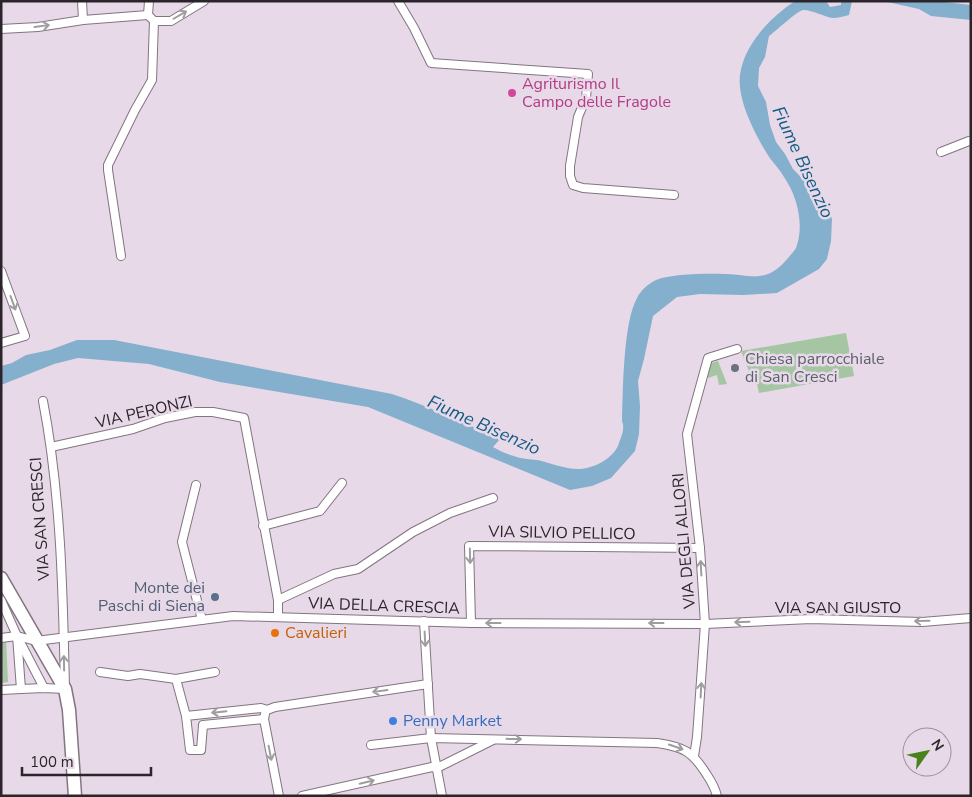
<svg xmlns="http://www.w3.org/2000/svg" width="972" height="797" viewBox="0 0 972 797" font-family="'Nunito Sans',sans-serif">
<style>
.green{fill:#a5c5a3}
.water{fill:#84afcd}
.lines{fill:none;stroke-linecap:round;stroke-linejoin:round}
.street-casing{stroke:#827581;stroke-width:10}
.primary-casing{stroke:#827581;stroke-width:15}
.street{stroke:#fff;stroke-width:8}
.primary{stroke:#fff;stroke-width:12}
.oneway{stroke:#a09da0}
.hotel-dot{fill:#d1479c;stroke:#e7d9e7;stroke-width:2}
.worship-dot{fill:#6b7280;stroke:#e7d9e7;stroke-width:2}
.service-dot{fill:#5c6f8a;stroke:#e7d9e7;stroke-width:2}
.food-dot{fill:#e8710a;stroke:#e7d9e7;stroke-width:2}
.shop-dot{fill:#3f7fe0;stroke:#e7d9e7;stroke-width:2}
.labels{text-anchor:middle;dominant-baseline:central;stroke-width:5;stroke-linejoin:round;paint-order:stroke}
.hotel-label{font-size:16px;fill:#b23c85;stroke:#e7d9e7;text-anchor:start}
.worship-label{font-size:16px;fill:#5b616d;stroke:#e7d9e7;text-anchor:start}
.street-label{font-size:16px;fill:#2b252b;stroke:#e7d9e7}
.service-label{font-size:16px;fill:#4e5e75;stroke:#e7d9e7;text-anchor:end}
.food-label{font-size:16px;fill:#c56008;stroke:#e7d9e7;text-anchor:start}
.shop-label{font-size:16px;fill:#366cbe;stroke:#e7d9e7;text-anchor:start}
.water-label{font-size:18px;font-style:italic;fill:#145c85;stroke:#e7d9e7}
</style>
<rect width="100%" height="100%" fill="#e7d9e7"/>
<!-- green -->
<g class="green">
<polygon points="846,333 854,376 759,393 756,380 753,381 741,351"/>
<polygon points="718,361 727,384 719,385 717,375 708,378 708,364"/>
<polygon points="6,640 8,682 1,683 1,641"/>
</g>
<!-- water -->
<g class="water">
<path d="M795 1H826L830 7 841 5V1H852L849 15C844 16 838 18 833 18 825 17 810 9 803 10 797 11 776 31 769 36L765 57 759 68 758 86 766 102 770 125 776 142 785 154 793 169 808 184 816 188 825 200 832 219 831 241 827 259 819 269 777 293 743 295 700 294 677 297 653 316 644 359 638 381 640 406 639 434 635 451 611 478 592 486 570 490 368 407 220 382 149 364 78 358 54 364 1 385V366L12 363 26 355 50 350 77 340H114L392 394C429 406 464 424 501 438L493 447C500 451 506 454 514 456 521 459 529 459 537 460 552 463 571 472 587 468 600 465 615 456 619 443 622 435 625 429 622 421 623 391 623 323 637 298 641 290 648 284 656 280 674 273 720 273 739 275 750 276 758 278 768 274 776 271 783 264 789 257 791 254 796 250 797 245 804 223 797 196 784 177 779 168 771 161 766 152 754 132 737 99 740 75 744 44 771 17 795 1Z"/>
<polygon points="883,1 936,1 971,5 971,20 931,16 919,9"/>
</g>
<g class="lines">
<defs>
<g id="street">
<polyline points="82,1 83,20"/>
<polyline points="398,1 414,28 431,63 588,74 586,98 578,117 570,166 570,176 573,185 583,188 674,195"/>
<polyline points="154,21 171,21 204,1"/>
<polyline points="1,29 38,27 83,20 148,15"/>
<polyline points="941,152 969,141"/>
<polyline points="121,256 108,170 108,165 135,110 152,80 154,21 148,15 149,1"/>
<polyline points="1,271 25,336 1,343"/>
<polyline points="51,447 133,429 165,418 195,412 213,412 244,418 278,600 278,617"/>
<polyline points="196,485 182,542 202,620"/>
<polyline points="263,526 320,511 342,483"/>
<polyline points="1,600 17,636 44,688"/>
<polyline points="278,600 334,574 358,569 413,532 450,513 493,498"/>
<polyline points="424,621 431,738 442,796"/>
<polyline points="471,623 469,546 700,548"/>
<path d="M17 636 21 689 44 688 65 689C63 594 61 494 43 401"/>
<polyline points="1,638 17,636 36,641 233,616 471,623 705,624 811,619 922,622 971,618"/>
<polyline points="100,672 128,676 140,674 176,679 186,716"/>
<polyline points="176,679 215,672"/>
<polyline points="1,690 21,689"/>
<polyline points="265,714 264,719 279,796"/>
<polyline points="264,719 203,725 201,750 190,750 186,716 261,708 267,710 275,707 428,684"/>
<path d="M371 745 431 738 657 743C684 747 692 751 707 775 711 781 715 788 717 796"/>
<polyline points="694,756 697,737 705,624 700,548 687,434 708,358 737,349"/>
<polyline points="302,796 432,767 437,768 493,740"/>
</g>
<polyline id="primary" points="1,578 65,689 69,710 75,796"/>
</defs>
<!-- street casing -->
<use href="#street" class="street-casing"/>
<!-- primary casing -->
<use href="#primary" class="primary-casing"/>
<!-- street -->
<use href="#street" class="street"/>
<!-- primary -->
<use href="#primary" class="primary"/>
</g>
<!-- one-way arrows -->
<defs><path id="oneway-shaft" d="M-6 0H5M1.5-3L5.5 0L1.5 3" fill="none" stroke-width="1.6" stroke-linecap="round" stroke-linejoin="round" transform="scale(1.25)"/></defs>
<g class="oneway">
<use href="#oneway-shaft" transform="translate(180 15) rotate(-30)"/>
<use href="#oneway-shaft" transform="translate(42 26) rotate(-8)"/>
<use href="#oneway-shaft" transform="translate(13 303) rotate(70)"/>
<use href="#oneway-shaft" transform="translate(470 556) rotate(89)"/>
<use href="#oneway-shaft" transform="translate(701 568) rotate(-93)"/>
<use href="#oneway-shaft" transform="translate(922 621) rotate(179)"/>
<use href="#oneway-shaft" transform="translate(742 622) rotate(178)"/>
<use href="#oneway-shaft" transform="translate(493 623) rotate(180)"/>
<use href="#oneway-shaft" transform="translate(656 623) rotate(-180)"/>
<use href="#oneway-shaft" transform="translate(425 639) rotate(87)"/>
<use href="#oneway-shaft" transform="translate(64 663) rotate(-91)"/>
<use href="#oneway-shaft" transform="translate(701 690) rotate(-87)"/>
<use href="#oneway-shaft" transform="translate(380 691) rotate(172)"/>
<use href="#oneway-shaft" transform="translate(219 712) rotate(174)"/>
<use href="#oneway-shaft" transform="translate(514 739) rotate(1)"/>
<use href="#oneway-shaft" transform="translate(676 747) rotate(19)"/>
<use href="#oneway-shaft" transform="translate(270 753) rotate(79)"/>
<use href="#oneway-shaft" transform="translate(367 782) rotate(-13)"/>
</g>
<!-- markers -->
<circle class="hotel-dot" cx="512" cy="93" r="5"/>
<circle class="worship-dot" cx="735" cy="368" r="5"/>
<circle class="service-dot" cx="215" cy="597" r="5"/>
<circle class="food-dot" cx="275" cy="633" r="5"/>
<circle class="shop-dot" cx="393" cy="721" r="5"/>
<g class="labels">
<!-- hotel labels -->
<g class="hotel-label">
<text x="522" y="84">Agriturismo Il<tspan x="522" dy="18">Campo delle Fragole</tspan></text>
</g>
<!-- worship labels -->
<g class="worship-label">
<text x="745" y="359">Chiesa parrocchiale<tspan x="745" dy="18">di San Cresci</tspan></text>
</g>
<!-- street labels -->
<g class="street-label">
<text transform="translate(144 412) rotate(-13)">VIA PERONZI</text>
<text transform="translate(40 519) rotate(-94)">VIA SAN CRESCI</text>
<text transform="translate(562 533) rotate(1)">VIA SILVIO PELLICO</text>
<text transform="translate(684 541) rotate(-95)">VIA DEGLI ALLORI</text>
<text transform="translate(384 606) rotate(2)">VIA DELLA CRESCIA</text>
<text x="838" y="608">VIA SAN GIUSTO</text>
</g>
<!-- service labels -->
<g class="service-label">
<text x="205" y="588">Monte dei<tspan x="205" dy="18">Paschi di Siena</tspan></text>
</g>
<!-- food labels -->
<g class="food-label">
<text x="285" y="633">Cavalieri</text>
</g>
<!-- shop labels -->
<g class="shop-label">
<text x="403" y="721">Penny Market</text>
</g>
<!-- water labels -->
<g class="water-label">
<text transform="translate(803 162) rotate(65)">Fiume Bisenzio</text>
<text transform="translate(484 425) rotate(24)">Fiume Bisenzio</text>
</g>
</g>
<!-- border -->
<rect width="972" height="797" fill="none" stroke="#2b252b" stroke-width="5"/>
<!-- north arrow -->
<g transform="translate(927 752) rotate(57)"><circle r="24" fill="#e7d9e7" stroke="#9c919c"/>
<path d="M0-4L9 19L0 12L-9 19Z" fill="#49821d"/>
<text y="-8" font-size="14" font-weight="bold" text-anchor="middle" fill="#2b252b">N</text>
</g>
<!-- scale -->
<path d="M22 767v8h129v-8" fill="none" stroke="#2b252b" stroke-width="2.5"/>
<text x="30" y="767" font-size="15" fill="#2b252b" stroke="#e7d9e7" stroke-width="4" paint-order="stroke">100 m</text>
</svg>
